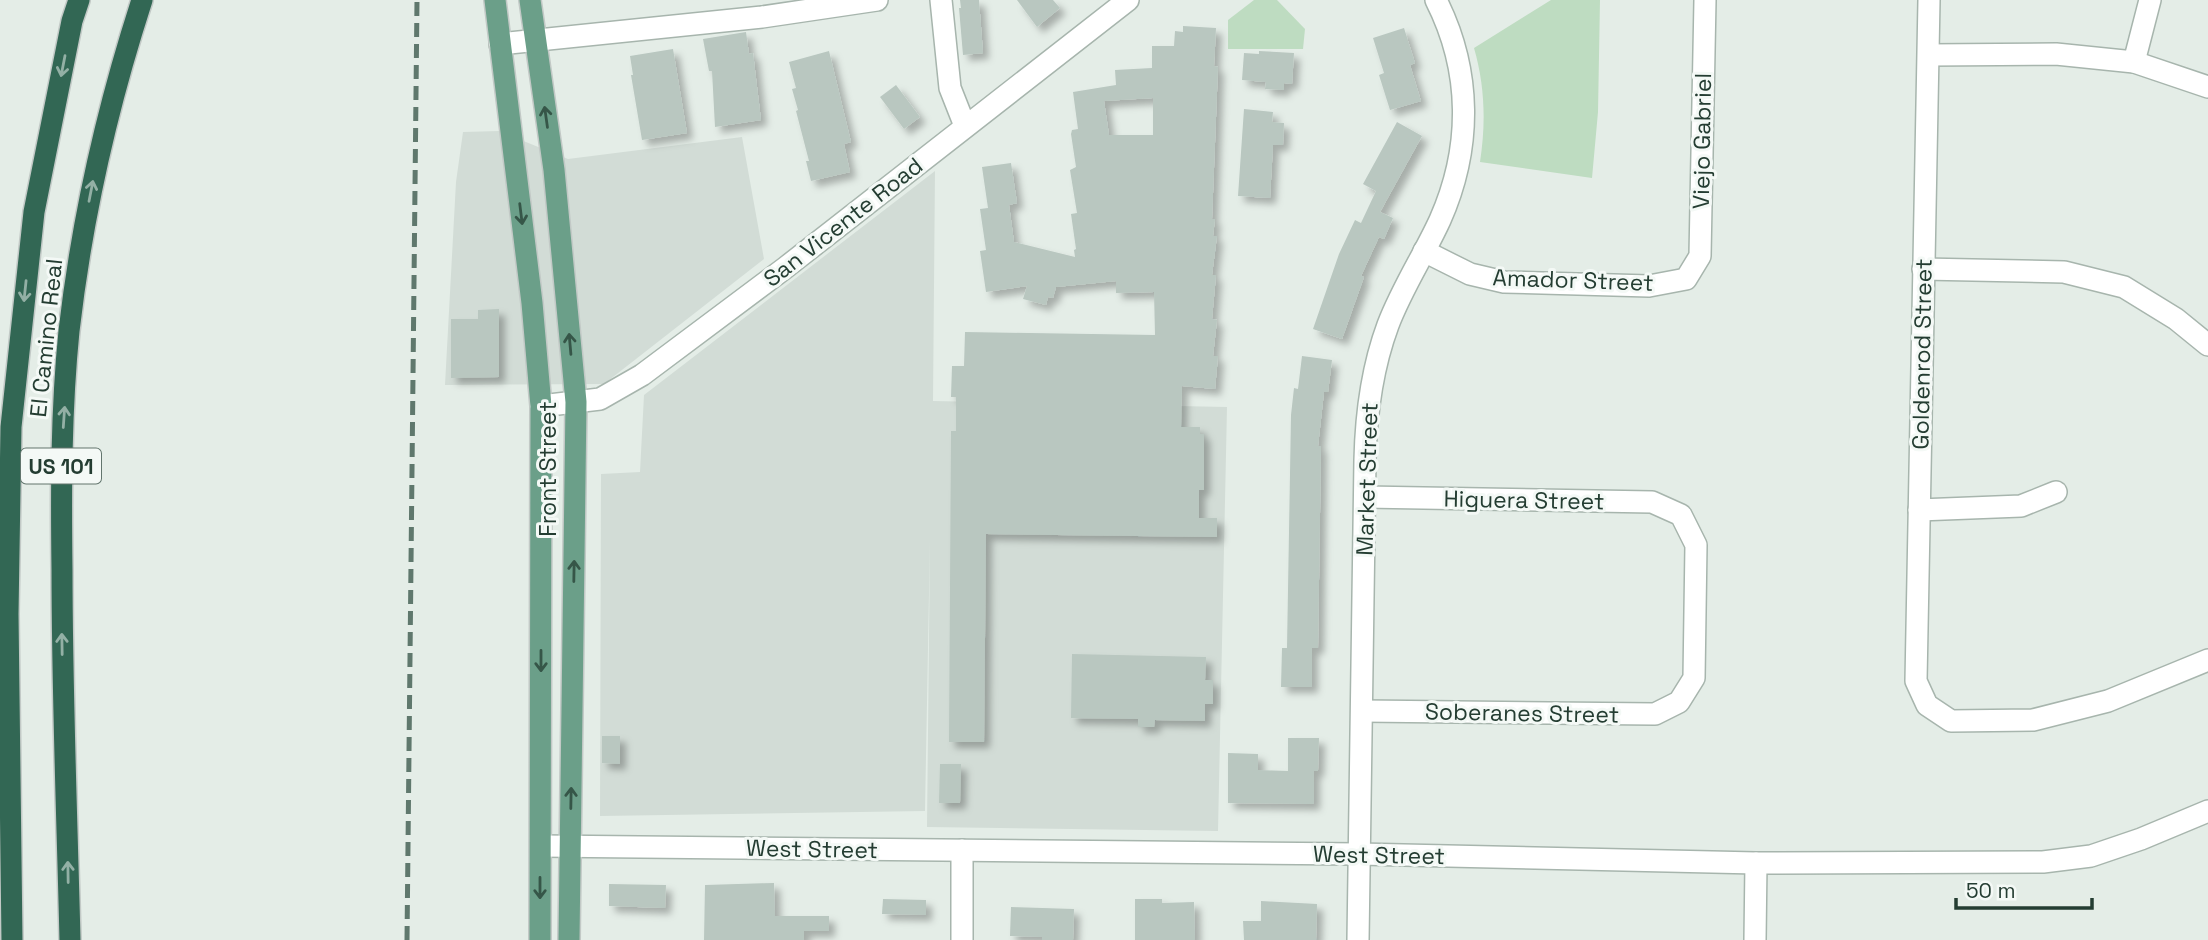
<svg xmlns="http://www.w3.org/2000/svg" width="2208" height="940" viewBox="0 0 2208 940" font-family="'Space Grotesk',sans-serif">
<style>
.built{fill:#d2dcd6}
.green{fill:#bedcc1}
.building{fill:#b9c7c0;fill-rule:evenodd;filter:url(#shadow)}
.lines{fill:none;stroke-linecap:round;stroke-linejoin:round}
.minor-casing{stroke:#a7b5ad;stroke-width:24}
.major-casing{stroke:#c2c9c6;stroke-width:24}
.highway-casing{stroke:#c2c9c6;stroke-width:24}
.minor{stroke:#fff;stroke-width:21}
.major{stroke:#6b9f89;stroke-width:21}
.highway{stroke:#326754;stroke-width:21}
.rail{stroke:#5f786d;stroke-width:5;stroke-dasharray:14 7;stroke-linecap:butt}
.oneway{stroke:#93b0a5}
.oneway2{stroke:#365648}
.labels{text-anchor:middle;dominant-baseline:central;stroke-width:6;stroke-linejoin:round;paint-order:stroke}
.shield{fill:#f4f9f6;stroke:#62756d;stroke-width:2}
.shield-label{font-size:21px;font-weight:bold;fill:#243d32}
.street-label{font-size:23px;fill:#243d32;stroke:#f4f9f6}
</style>
<defs>
<filter id="shadow"><feDropShadow dx="6" dy="6" stdDeviation="3.5" flood-color="#0004"/></filter>
</defs>
<rect width="100%" height="100%" fill="#e4ede7"/>
<!-- built -->
<g class="built">
<polygon points="499,131 568,159 742,137 764,259 604,384 445,385 456,182 463,132"/>
<polygon points="935,171 933,401 1227,407 1218,831 927,827 930,540 925,811 600,816 601,474 640,472 644,395"/>
</g>
<!-- green -->
<g class="green">
<polygon points="1254,0 1277,0 1305,29 1303,49 1228,49 1228,20"/>
<path d="M1551 0H1600L1598 112 1592 178 1480 162C1486 123 1485 86 1474 48Z"/>
</g>
<!-- building -->
<g class="building">
<polygon points="960,0 979,0 983,53 963,55 959,8 961,8"/>
<polygon points="1017,0 1053,0 1060,8 1037,27"/>
<path d="M1183 26 1216 28 1214 66 1218 67 1212 219H1215L1213 236H1217L1212 275H1216L1212 319 1217 320 1213 356H1218L1215 389 1182 386 1181 427H1200V434H1204V490H1199V518H1217V537L986 534 984 742H949L951 431H956V397H951L952 366H964L965 332 1155 335 1154 292 1116 293V281L1056 287 1053 298 1048 297 1046 305 1023 299 1027 286 986 292 980 251 986 250 980 209 988 208 982 167 1011 163 1017 203 1009 205 1014 242 1075 257 1074 250 1076 249 1071 214 1077 213 1070 170 1076 167 1071 134 1072 130 1078 129 1073 92 1116 85 1115 70 1152 68V46H1174L1175 31 1183 32ZM1153 98V135H1109L1104 101Z"/>
<polygon points="1404,28 1415,63 1410,65 1421,101 1390,110 1379,75 1384,73 1373,38"/>
<polygon points="746,32 749,54 753,53 761,120 715,127 712,71 709,71 703,39"/>
<polygon points="673,49 687,133 642,140 631,75 633,75 630,56"/>
<polygon points="829,51 851,142 844,144 850,172 811,181 806,161 809,161 796,111 798,110 792,89 796,88 789,62"/>
<polygon points="1259,51 1294,53 1292,84 1284,83 1284,90 1265,89 1266,82 1242,80 1244,53 1259,54"/>
<polygon points="896,85 920,117 904,129 880,97"/>
<polygon points="1244,109 1273,112 1272,122 1284,123 1283,145 1273,145 1270,198 1238,196"/>
<polygon points="1397,122 1422,136 1380,212 1393,218 1384,239 1379,237 1361,276 1364,277 1342,339 1313,329 1339,254 1355,220 1361,223 1376,191 1363,184"/>
<polygon points="499,309 499,377 451,378 451,319 478,319 478,310"/>
<polygon points="1302,356 1332,360 1328,392 1324,392 1318,446 1321,446 1318,648 1312,648 1312,687 1281,687 1282,648 1287,648 1291,415 1294,388 1298,389"/>
<polygon points="1072,654 1206,657 1205,680 1213,680 1213,704 1205,704 1205,721 1155,720 1154,727 1138,727 1138,719 1071,718"/>
<polygon points="602,736 620,736 620,764 602,763"/>
<polygon points="1288,738 1319,738 1318,771 1314,771 1314,804 1228,803 1228,753 1258,754 1258,770 1288,771"/>
<polygon points="940,764 961,764 960,803 939,803"/>
<polygon points="774,883 775,916 829,916 829,931 804,931 804,940 704,940 705,885"/>
<polygon points="609,884 666,885 665,908 609,906"/>
<polygon points="883,899 926,900 926,915 882,914"/>
<polygon points="1135,899 1162,899 1162,903 1194,902 1195,940 1135,940"/>
<polygon points="1261,901 1317,904 1316,940 1244,940 1243,921 1261,921"/>
<polygon points="1011,907 1074,909 1073,940 1042,940 1042,937 1010,936"/>
</g>
<g class="lines">
<defs>
<g id="minor">
<polyline points="941,0 950,88 965,126"/>
<polyline points="1929,0 1916,681 1927,705 1951,721 2033,720 2108,701 2208,660"/>
<polyline points="500,44 762,17 877,0"/>
<polyline points="1929,55 2056,54 2134,62 2208,87"/>
<polyline points="2134,62 2150,0"/>
<polyline points="1424,251 1470,274 1504,282 1649,286 1686,279 1700,256 1705,0"/>
<polyline points="1923,269 2064,272 2124,287 2176,319 2208,345"/>
<polyline points="541,406 600,399 642,375 785,268 1128,0"/>
<polyline points="1919,510 2021,506 2056,492"/>
<polyline points="1362,711 1655,714 1679,702 1694,678 1696,545 1681,515 1652,502 1365,497"/>
<polyline points="541,846 1359,854 1756,863 2043,862 2091,856 2141,839 2208,811"/>
<polyline points="962,940 962,850"/>
<path d="M1358 940 1365 460C1366 414 1372 368 1388 325 1402 288 1424 255 1440 220 1472 148 1472 71 1436 0"/>
<polyline points="1755,940 1756,863"/>
</g>
<g id="major">
<polyline points="495,0 532,303 541,406 540,940"/>
<polyline points="530,0 554,170 576,402 569,940"/>
</g>
<g id="highway">
<polyline points="12,940 8,614 11,427 34,212 72,21 79,0"/>
<path d="M70 940C67 816 62 693 62 569 61 490 61 410 69 331 82 218 107 108 142 0"/>
</g>
</defs>
<!-- minor casing -->
<use href="#minor" class="minor-casing"/>
<!-- major casing -->
<use href="#major" class="major-casing"/>
<!-- highway casing -->
<use href="#highway" class="highway-casing"/>
<!-- minor -->
<use href="#minor" class="minor"/>
<!-- major -->
<use href="#major" class="major"/>
<!-- highway -->
<use href="#highway" class="highway"/>
<!-- rail -->
<polyline class="rail" points="407,940 417,0"/>
</g>
<!-- one-way arrows -->
<defs><path id="oneway-shaft" d="M-6 0H5M1.5-3L5.5 0L1.5 3" fill="none" stroke-width="1.6" stroke-linecap="round" stroke-linejoin="round" transform="scale(1.75)"/></defs>
<g class="oneway">
<use href="#oneway-shaft" transform="translate(63 66) rotate(101)"/>
<use href="#oneway-shaft" transform="translate(91 191) rotate(-79)"/>
<use href="#oneway-shaft" transform="translate(25 291) rotate(96)"/>
<use href="#oneway-shaft" transform="translate(64 417) rotate(-86)"/>
<use href="#oneway-shaft" transform="translate(62 644) rotate(-91)"/>
<use href="#oneway-shaft" transform="translate(68 872) rotate(-91)"/>
</g>
<g class="oneway2">
<use href="#oneway-shaft" transform="translate(546 117) rotate(-98)"/>
<use href="#oneway-shaft" transform="translate(521 214) rotate(83)"/>
<use href="#oneway-shaft" transform="translate(570 344) rotate(-95)"/>
<use href="#oneway-shaft" transform="translate(574 571) rotate(-89)"/>
<use href="#oneway-shaft" transform="translate(541 661) rotate(90)"/>
<use href="#oneway-shaft" transform="translate(571 798) rotate(-89)"/>
<use href="#oneway-shaft" transform="translate(540 888) rotate(90)"/>
</g>
<g class="labels">
<!-- shield labels -->
<rect class="shield" x="21" y="448.5" width="80" height="35" rx="5"/>
<g class="shield-label">
<text x="61" y="466">US 101</text>
</g>
<!-- street labels -->
<g class="street-label">
<text transform="translate(1702 141) rotate(-89)">Viejo Gabriel</text>
<text transform="translate(843 222) rotate(-38)">San Vicente Road</text>
<text transform="translate(1573 280) rotate(2)">Amador Street</text>
<text transform="translate(46 338) rotate(-84)">El Camino Real</text>
<text transform="translate(1922 354) rotate(-89)">Goldenrod Street</text>
<text transform="translate(548 469) rotate(-90)">Front Street</text>
<text transform="translate(1367 479) rotate(-88)">Market Street</text>
<text transform="translate(1524 500) rotate(1)">Higuera Street</text>
<text transform="translate(1522 713) rotate(1)">Soberanes Street</text>
<text transform="translate(812 849) rotate(1)">West Street</text>
<text transform="translate(1379 855) rotate(1)">West Street</text>
</g>
</g>
<!-- scale -->
<path d="M1956 898v10h136v-10" fill="none" stroke="#243d32" stroke-width="3.5"/>
<text x="1966" y="898" font-size="21" fill="#243d32" stroke="#f4f9f6" stroke-width="5" paint-order="stroke">50 m</text>
</svg>
